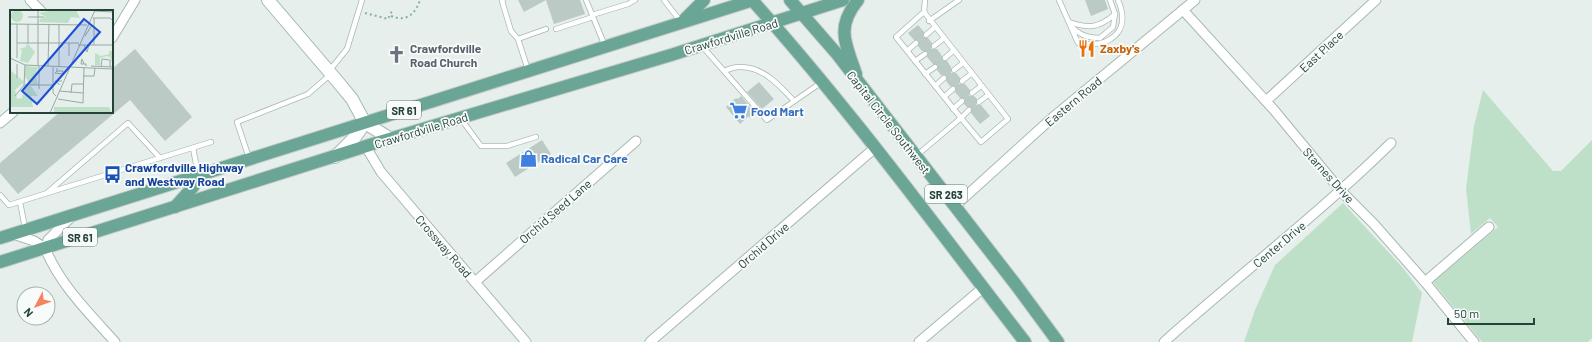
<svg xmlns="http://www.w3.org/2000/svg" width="1592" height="342" viewBox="0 0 1592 342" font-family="Barlow,sans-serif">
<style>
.green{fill:#bfe0c8}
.building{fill:#bbcac4}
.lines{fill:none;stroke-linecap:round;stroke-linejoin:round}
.lane-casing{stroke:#a8b8b2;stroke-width:6}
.street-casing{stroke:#a8b8b2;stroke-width:11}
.secondary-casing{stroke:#a4bbb3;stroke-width:14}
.primary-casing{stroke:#c2cac8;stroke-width:14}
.path{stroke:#86b3a5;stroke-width:2;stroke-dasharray:2 3;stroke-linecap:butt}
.lane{stroke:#fff;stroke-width:4.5}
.street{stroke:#fff;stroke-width:9}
.secondary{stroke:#fff;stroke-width:12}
.primary{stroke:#6aa596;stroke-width:12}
.labels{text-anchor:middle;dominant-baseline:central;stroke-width:3.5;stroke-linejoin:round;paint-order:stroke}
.shield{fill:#f7fbf9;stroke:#637a73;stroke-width:1}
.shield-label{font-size:11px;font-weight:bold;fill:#24423a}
.street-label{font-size:12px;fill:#24423a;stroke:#f7fbf9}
.worship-label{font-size:12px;font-weight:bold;fill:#5b616d;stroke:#f7fbf9;text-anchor:start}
.food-label{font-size:12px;font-weight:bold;fill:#c56008;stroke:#f7fbf9;text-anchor:start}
.shop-label{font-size:12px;font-weight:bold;fill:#366cbe;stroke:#f7fbf9;text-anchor:start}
.transit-label{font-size:12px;font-weight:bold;fill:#164399;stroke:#f7fbf9;text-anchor:start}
.inset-road{fill:none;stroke:#98aaa4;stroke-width:1}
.view{fill:#1d4ed8;fill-opacity:0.15;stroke:#1d4ed8;stroke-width:2}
.inset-edge{fill:none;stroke:#24423a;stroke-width:2}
</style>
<rect width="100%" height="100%" fill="#e6efeb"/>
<!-- green -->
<g class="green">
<polygon points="1483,90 1553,171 1561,171 1592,140 1592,338 1588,342 1482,342 1433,282 1498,227 1490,218 1471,234 1466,189 1474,126"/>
<polygon points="1343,203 1403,268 1422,293 1412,342 1244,342 1255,310 1275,265"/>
</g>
<!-- building -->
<g class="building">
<polygon points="518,0 580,0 585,14 554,24 546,0 524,12"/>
<polygon points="1085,0 1105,0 1108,9 1091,16"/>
<polygon points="918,25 924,32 923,37 928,38 932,43 931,49 937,49 942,56 942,60 947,61 951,67 951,73 956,73 960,78 959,84 965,84 970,90 969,96 974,96 977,99 976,105 981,105 990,116 980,124 971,113 972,108 967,107 964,104 965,99 960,98 955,92 956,87 950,86 946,81 947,76 941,75 937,70 938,65 933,64 927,57 928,52 922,51 918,46 919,41 914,40 908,33"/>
<polygon points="135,49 192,117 165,141 130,100 18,194 0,173 0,163 60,112 112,112 112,69"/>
<polygon points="759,82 774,99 762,109 747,92"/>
<polygon points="741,96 756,114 750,118 749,116 740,124 726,107 736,98 738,99"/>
<polygon points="542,140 551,154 515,177 506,163"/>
</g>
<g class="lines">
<defs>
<g id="lane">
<polyline points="503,0 502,1 511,31 518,39 528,70"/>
<polyline points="586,0 605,46"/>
<polyline points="664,0 681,22"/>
<path d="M1059 0 1078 43C1109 49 1132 32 1118 0"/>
<polyline points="924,12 925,0"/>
<polyline points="592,15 628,4 635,0"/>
<polyline points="929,21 959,0"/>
<path d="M1069 22C1089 29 1099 28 1115 14L1110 0"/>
<path d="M1071 26C1080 35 1087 38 1100 38L1113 27 1115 14"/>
<polyline points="556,29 593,17"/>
<polyline points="926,35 934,28"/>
<polyline points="518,39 546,29"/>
<polyline points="702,46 767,120 822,82"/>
<polyline points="934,46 943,39"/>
<polyline points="907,51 916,43"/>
<polyline points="945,58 953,51"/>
<polyline points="915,61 925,54"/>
<polyline points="954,70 963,63"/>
<polyline points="329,71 347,49 362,0"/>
<path d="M724 71C729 69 735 67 739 67 763 66 780 86 794 101"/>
<polyline points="925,74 935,67"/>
<polyline points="962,81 971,74"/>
<polyline points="935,86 944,78"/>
<polyline points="972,93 981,86"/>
<polyline points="944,97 953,89"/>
<polyline points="979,102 988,95"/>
<polyline points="953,109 962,101"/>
<polyline points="461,119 481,146 507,146 536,137"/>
<polyline points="193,148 198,174"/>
<polyline points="916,156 961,118 896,37 924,12 1008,119 981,142 961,118 969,110"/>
<polyline points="249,158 237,122 308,94 331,74"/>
<polyline points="48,192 128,123 160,158"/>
<polyline points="0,195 9,205 211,142"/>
<polyline points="20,202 25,228"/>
</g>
<g id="street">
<polyline points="30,0 41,11"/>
<polyline points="1183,10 1274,110 1341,191 1373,223 1425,282 1474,342"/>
<polyline points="112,38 135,0"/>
<polyline points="1266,101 1376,0"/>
<polyline points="0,123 13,112"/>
<polyline points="366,147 381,172 526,342"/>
<polyline points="955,206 1052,118 1195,0"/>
<polyline points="13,234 34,241 45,248"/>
<path d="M45 248C60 285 89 313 115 342"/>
<polyline points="45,248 48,240 72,216"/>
<polyline points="475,282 636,141"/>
<polyline points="1425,282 1489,227"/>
<polyline points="650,342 876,147"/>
<polyline points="919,342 984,287"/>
<path d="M1164 342C1239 275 1319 214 1391 143"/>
</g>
<g id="secondary">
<polyline points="268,0 338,82 352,99 365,123 391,139"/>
<polyline points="335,157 355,137 365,123"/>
</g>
<g id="primary">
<path d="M752 0C850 109 936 227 1025 342"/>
<polyline points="790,0 837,54 1016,285 1058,342"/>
<polyline points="685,19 704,0"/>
<path d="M856 74C846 44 835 28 858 0"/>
<polyline points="175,207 193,187 199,175"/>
<polyline points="0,238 753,0"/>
<polyline points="0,262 376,143 671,55 843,0"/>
</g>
</defs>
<!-- lane casing -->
<use href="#lane" class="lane-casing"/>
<!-- street casing -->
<use href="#street" class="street-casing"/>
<!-- secondary casing -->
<use href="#secondary" class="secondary-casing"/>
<!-- primary casing -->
<use href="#primary" class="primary-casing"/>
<!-- path -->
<g class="path">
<polyline points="365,13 388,19 393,9"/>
<path d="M391 16C406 22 415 15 420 0"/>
</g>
<!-- lane -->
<use href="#lane" class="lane"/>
<!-- street -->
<use href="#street" class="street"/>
<!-- secondary -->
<use href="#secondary" class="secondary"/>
<!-- primary -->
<use href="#primary" class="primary"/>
</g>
<!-- icons -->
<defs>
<symbol id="restaurant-bare" viewBox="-9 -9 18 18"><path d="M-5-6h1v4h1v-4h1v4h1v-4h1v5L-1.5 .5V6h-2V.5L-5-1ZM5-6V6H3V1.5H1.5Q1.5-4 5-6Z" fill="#e8710a" stroke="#f7fbf9" stroke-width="2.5" paint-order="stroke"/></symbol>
<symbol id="church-bare" viewBox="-9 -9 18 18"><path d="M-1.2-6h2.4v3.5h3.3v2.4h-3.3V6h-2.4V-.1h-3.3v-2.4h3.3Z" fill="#6b7280" stroke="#f7fbf9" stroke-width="2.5" paint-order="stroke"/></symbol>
<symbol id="supermarket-bare" viewBox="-9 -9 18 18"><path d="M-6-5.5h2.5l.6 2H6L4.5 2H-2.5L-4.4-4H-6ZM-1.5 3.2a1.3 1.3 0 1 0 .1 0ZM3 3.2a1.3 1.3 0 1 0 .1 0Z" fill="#3f7fe0" stroke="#f7fbf9" stroke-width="2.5" paint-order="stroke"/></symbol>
<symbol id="shop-bare" viewBox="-9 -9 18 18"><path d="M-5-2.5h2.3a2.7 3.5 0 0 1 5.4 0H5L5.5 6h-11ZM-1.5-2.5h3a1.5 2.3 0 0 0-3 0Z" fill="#3f7fe0" stroke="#f7fbf9" stroke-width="2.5" paint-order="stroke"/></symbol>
<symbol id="bus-bare" viewBox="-9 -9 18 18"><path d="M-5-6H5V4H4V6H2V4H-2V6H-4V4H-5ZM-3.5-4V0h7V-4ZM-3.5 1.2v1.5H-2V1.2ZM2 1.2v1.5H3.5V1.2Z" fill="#1a4fb4" stroke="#f7fbf9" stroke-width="2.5" paint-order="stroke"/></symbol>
</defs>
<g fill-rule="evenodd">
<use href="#restaurant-bare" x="1074" y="36" width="25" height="25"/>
<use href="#church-bare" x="384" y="42" width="25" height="25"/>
<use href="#supermarket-bare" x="726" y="98" width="25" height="25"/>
<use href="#shop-bare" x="516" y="146" width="25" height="25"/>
<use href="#bus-bare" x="100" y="162" width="25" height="25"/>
</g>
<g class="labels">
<!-- shield labels -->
<g class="shield">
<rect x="387" y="101" width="34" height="18" rx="3"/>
<rect x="925" y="185" width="42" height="18" rx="3"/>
<rect x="63" y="228" width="34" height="18" rx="3"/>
</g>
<g class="shield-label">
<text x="404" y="110">SR 61</text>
<text x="946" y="194">SR 263</text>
<text x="80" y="237">SR 61</text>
</g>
<!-- street labels -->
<g class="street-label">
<text transform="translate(731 36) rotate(-17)">Crawfordville Road</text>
<text transform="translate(1321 51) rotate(-43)">East Place</text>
<text transform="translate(1073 101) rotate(-40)">Eastern Road</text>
<text transform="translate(889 122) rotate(52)">Capital Circle Southwest</text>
<text transform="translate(421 130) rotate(-17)">Crawfordville Road</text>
<text transform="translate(1329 175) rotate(48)">Starnes Drive</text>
<text transform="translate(555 211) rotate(-41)">Orchid Seed Lane</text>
<text transform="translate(1279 244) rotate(-40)">Center Drive</text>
<text transform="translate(763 245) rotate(-41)">Orchid Drive</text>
<text transform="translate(444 246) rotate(49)">Crossway Road</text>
</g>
<!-- worship labels -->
<g class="worship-label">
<text x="410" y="48">Crawfordville<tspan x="410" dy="14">Road Church</tspan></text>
</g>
<!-- food labels -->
<g class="food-label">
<text x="1100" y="48">Zaxby's</text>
</g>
<!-- shop labels -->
<g class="shop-label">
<text x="751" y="111">Food Mart</text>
<text x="541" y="158">Radical Car Care</text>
</g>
<!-- transit labels -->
<g class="transit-label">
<text x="125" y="167">Crawfordville Highway<tspan x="125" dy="14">and Westway Road</tspan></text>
</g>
</g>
<!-- overview -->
<g transform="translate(10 10)">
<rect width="103" height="103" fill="#e6efeb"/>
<path d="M44 0H66L70 8 61 7 58 13 29 12 30 9 36 7 29 3ZM1 6a6 6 0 1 1 12 0a6 6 0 1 1-12 0ZM17 33 25 42 18 53 10 51 12 40 9 39 16 37ZM99 41H103V55L100 47 97 46 90 48V55H85V43L91 46 99 44ZM15 56 28 57 26 65 28 75H21L15 67ZM0 60 14 72 5 80 7 89 12 88 14 76H21L28 86H21L23 97H0ZM44 97H99L102 103H44Z" fill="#bfe0c8"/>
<path class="inset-road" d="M84 1 103 2M18 7H34M83 8H100L103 11M0 14 77 15M75 26 82 15M7 33H69M18 33V14M59 33V46M68 35H103M74 35 77 42 79 35M84 35V8M0 48 15 55 103 59M7 48V14M74 54 72 49 71 54H76V56M28 55V0M29 56V79M38 56 39 14M49 56V14M81 56 103 57M43 57V83L46 86M91 57 92 49 100 50V57M47 61 45 63 53 64V61H47V58M73 66H84L85 58M7 68V54M14 75H43M50 75 45 71H52M49 81 73 83M61 83 62 74H73M5 86 14 75 15 55M48 89 73 93 74 58M40 103 85 0"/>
<path class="view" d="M74 9 90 22 27 94 12 81Z"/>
<rect width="103" height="103" class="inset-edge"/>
</g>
<!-- north arrow -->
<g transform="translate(36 306) rotate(229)"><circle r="19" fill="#f7fbf9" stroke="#a3b1ad"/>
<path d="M0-3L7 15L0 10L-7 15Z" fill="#f4845f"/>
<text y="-6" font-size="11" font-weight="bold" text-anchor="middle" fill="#24423a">N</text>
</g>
<!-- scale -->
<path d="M1448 318v6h86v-6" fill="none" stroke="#24423a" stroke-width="2"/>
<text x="1454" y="318" font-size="12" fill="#24423a" stroke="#f7fbf9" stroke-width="3" paint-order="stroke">50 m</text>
</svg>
